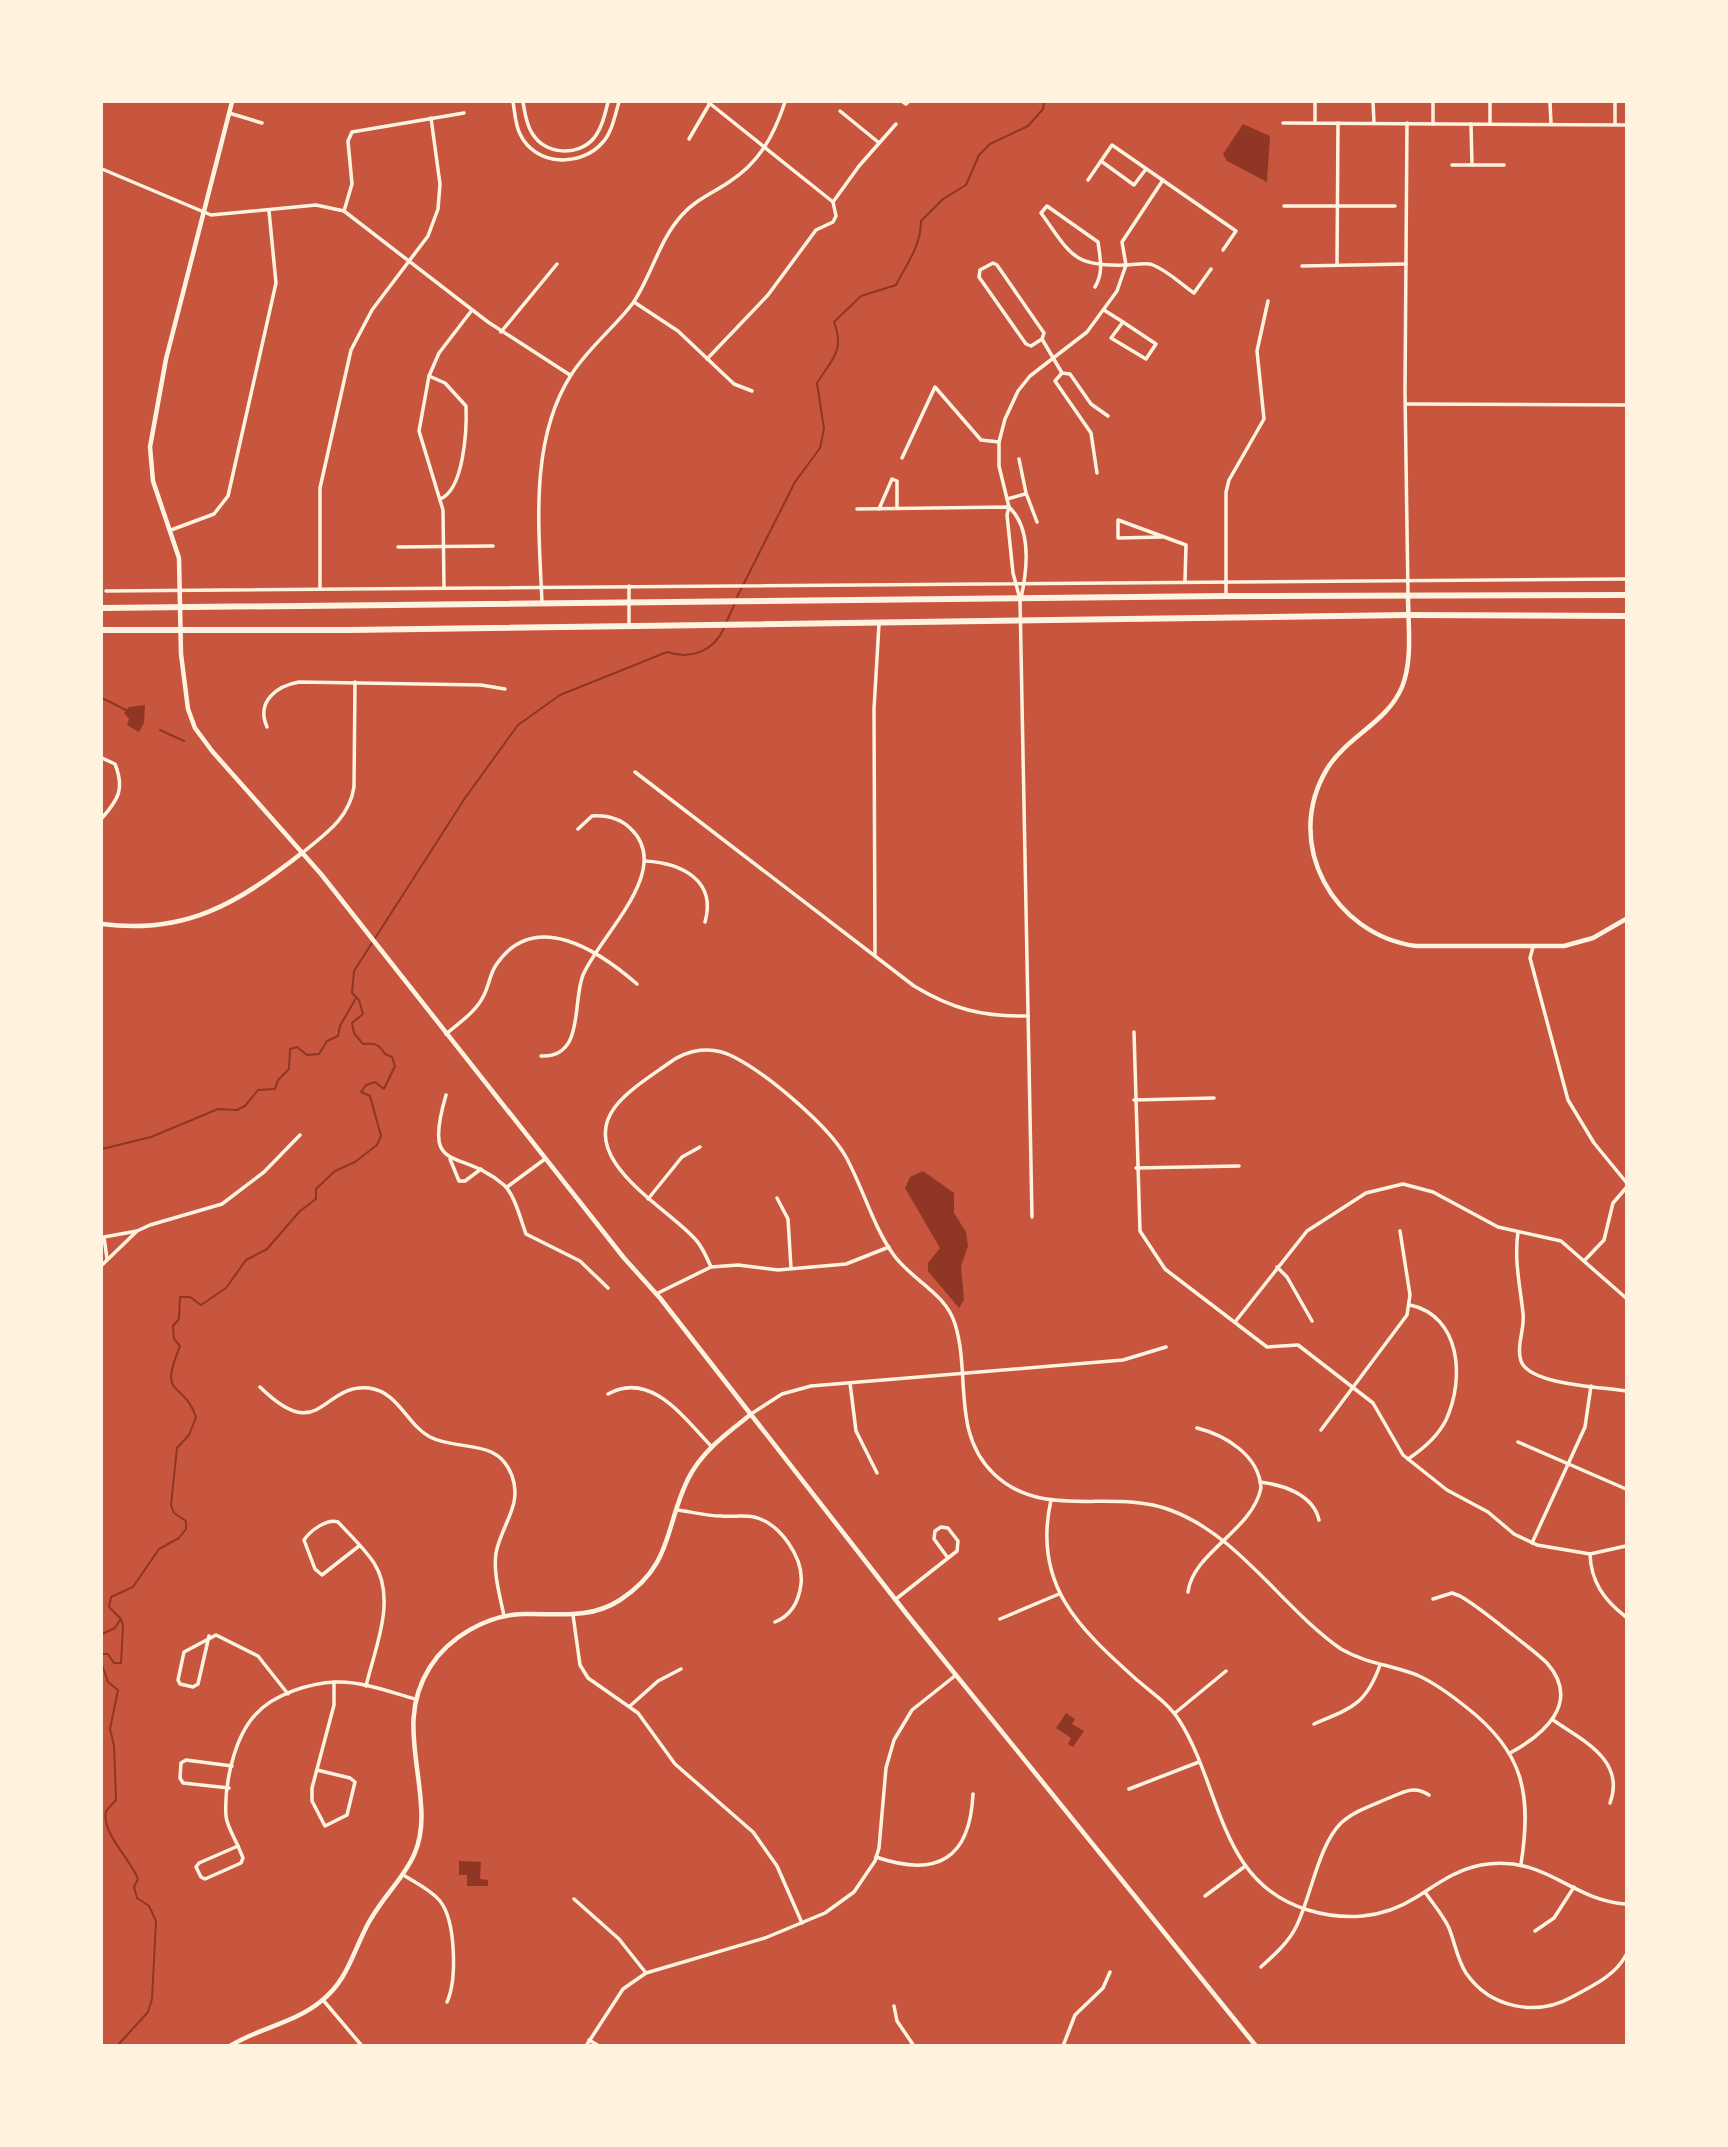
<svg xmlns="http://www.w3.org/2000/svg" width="1728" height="2147" viewBox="0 0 1728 2147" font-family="'Public Sans',sans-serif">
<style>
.water{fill:#8f3625}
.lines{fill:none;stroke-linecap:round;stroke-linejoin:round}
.stream{stroke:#8f3625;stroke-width:2}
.minor{stroke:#fff3e0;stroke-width:3.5}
.tertiary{stroke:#fff3e0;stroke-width:4.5}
.trunk{stroke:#fff3e0;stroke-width:6}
</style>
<rect width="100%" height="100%" fill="#c8553d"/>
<!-- water -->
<g class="water">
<polygon points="1243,124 1270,136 1267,182 1227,161 1223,154"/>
<polygon points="145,705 144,723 139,732 127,725 129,719 124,713 129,707"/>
<polygon points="923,1171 954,1193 954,1213 966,1232 968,1246 961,1266 964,1300 959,1308 928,1271 928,1263 940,1248 905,1188 910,1177"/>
<polygon points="1066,1713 1075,1719 1072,1724 1084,1731 1073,1747 1068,1744 1071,1738 1056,1728"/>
<polygon points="459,1861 481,1862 480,1879 488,1880 488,1886 467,1886 467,1875 459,1875"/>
</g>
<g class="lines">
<!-- stream -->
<g class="stream">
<path d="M737 597 795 482 820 448 824 429 817 383C832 359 845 351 834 322L861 296 896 285C907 263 921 246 921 221L943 199 966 185 979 155 990 144 1028 126 1043 109 1044 102"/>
<polyline points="726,623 735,603"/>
<polyline points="102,698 126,710"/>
<polyline points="160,730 184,741"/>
<polyline points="102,1149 151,1137 218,1109 237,1110 245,1106 258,1090 275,1089 278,1080 289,1069 290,1049 297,1047 307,1055 319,1054 327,1041 338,1036 340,1026 356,998"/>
<polyline points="102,1634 115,1628 120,1620"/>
<path d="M102 1654H108L114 1663H121L123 1626 121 1619 109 1607 111 1597 133 1587 159 1549 179 1538 186 1529V1521L174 1513 171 1505 177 1448 189 1435 196 1417C182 1378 158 1400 180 1346L174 1339 173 1326 179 1319 180 1297H190L201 1305 226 1288 246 1260 267 1249 300 1211 316 1199V1189L335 1171 355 1162 377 1145 381 1136 370 1096 361 1092 366 1085 375 1082 384 1089 395 1066 392 1057 385 1054C379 1044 375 1043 363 1044L354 1033 352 1023 363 1014 359 1000 352 993 354 971 465 798 518 725 560 695 667 652C691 660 714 651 724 628"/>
<path d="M102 1665 108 1682 118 1690 110 1729 114 1746 116 1800 106 1811C101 1833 130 1858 138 1879L134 1887 137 1898 149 1906 156 1921 152 1999 148 2012 117 2046"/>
</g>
<!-- minor -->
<g class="minor">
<path d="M513 102C515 112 515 124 520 134 535 166 581 168 603 142 612 132 615 115 619 102"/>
<path d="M523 102C525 113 526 124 532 133 545 155 578 157 594 138 602 128 605 114 608 102"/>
<polyline points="903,102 906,104 908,102"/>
<polyline points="1315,102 1315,123"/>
<polyline points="1373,102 1374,123"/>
<polyline points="1550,102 1551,124"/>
<polyline points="1615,102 1615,124"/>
<polyline points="840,111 878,142"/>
<polyline points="229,113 262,123"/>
<polyline points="1283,123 1626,125"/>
<polyline points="1407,123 1405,392 1408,595"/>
<polyline points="1433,124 1433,102"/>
<polyline points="1471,124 1472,165"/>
<polyline points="1490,124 1490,102"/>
<polyline points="689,139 710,103"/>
<polyline points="1452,165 1504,165"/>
<polyline points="102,169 211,215 316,205 344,211 488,322 570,375"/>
<polyline points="1146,169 1134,185 1101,161 1112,145 1236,231 1223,250"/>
<polyline points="1088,180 1101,161"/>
<polyline points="833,202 859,166 896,124"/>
<polyline points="1284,206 1395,206"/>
<polyline points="344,211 352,184 348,141 352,132 464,113"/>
<polygon points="993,263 997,265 1044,333 1042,339 1031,346 1026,344 979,277 980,270"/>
<polyline points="1337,265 1338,123"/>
<polyline points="1302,266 1406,264"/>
<path d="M1095 287C1104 272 1100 258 1098 242L1047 206 1041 213C1071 254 1072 267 1126 265 1135 265 1146 262 1153 265 1168 271 1181 284 1194 293L1211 269"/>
<polyline points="634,302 678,331 734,384 752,391"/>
<polyline points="1104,310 1123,322"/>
<polygon points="1123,322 1156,344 1146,359 1111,338"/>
<polyline points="501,332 557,264"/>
<polyline points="1042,339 1062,373 1070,374 1091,404 1108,416"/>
<polyline points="707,359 768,295 816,230 833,222 836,216 833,202 708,102"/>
<polyline points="1062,373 1055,381 1091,433 1097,473"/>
<path d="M429 376 445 383 466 406C467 429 464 490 440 499"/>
<polyline points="1407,404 1626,405"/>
<polyline points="902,458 935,387 981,440 999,442"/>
<polyline points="1019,459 1026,493 1037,522"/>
<polyline points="1007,499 1025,494"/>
<polyline points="857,509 1009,507 1007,515 1013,573 1020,599 1032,1217"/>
<polyline points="879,509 892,479 897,481 897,508"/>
<polyline points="171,530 214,514 228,496 276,283 269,211"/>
<polyline points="1162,537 1118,538 1118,520 1186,545 1185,581"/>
<polyline points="398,547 493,546"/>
<polyline points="444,588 443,510 419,431 429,376 439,353 472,310"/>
<polyline points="320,589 320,488 351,350 372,310 428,236 438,209 440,184 431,118"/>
<polyline points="106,591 1626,579"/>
<polyline points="1226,596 1226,492 1229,480 1264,419 1257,351 1268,301"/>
<path d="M1021 598C1027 571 1032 529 1009 507L999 466V442L1005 419 1018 391 1030 376 1087 332 1117 291 1126 265 1122 242 1163 180"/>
<path d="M542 603C539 528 529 441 571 375 588 348 614 328 633 303 652 275 659 240 682 215 695 200 713 193 729 182 760 162 774 135 785 102"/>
<polyline points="629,626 629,586"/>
<path d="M267 727C256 702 276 686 299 682L481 685 505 689"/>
<path d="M102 758 115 764C125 789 118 800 102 818"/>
<path d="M635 772 914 986C952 1009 983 1017 1028 1016"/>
<path d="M302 853C325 834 349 819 354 787L355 682"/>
<path d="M645 861C681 863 717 880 705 922"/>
<polyline points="1533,947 1530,958 1568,1100 1594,1143 1626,1182"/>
<polyline points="875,954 874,709 879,624"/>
<polyline points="1134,1032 1140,1231 1165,1269 1267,1347 1298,1345 1373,1403 1403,1455 1447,1490 1488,1512 1514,1534 1537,1545 1590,1554 1626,1546"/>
<path d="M446 1034C460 1022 476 1012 484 995 489 985 490 974 496 965 535 907 600 952 637 984"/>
<path d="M541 1056C585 1058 572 1002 583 975 600 935 674 870 631 829 620 818 607 815 592 816L578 829"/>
<path d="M446 1095C422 1177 459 1146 504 1185 515 1195 521 1221 526 1234L580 1261 608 1288"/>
<polyline points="1134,1100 1214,1098"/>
<polyline points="450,1159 459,1181 465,1181 481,1169"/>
<polyline points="1136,1168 1239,1166"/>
<polyline points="507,1187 545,1159"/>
<polyline points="777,1198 788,1219 791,1268"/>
<polyline points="648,1199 682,1157 700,1147"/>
<path d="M1518 1232C1514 1261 1520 1285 1523 1313 1525 1329 1516 1346 1521 1361 1529 1385 1603 1387 1626 1391"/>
<polyline points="107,1259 104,1237 137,1231"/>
<polyline points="1584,1261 1604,1240 1613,1203 1626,1188"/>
<polyline points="102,1265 137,1231 150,1225 222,1204 264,1172 300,1135"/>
<path d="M711 1267C707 1258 703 1248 696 1240 669 1208 575 1160 615 1107 628 1090 651 1076 669 1063 688 1049 712 1045 734 1057 767 1074 828 1125 846 1157 863 1188 873 1226 893 1254 911 1280 946 1293 955 1324 971 1375 951 1433 994 1474 1043 1521 1112 1488 1170 1510 1239 1535 1282 1608 1341 1649 1365 1663 1391 1665 1417 1675 1435 1683 1451 1695 1466 1707 1524 1752 1532 1794 1521 1864"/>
<polyline points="1277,1267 1287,1277 1312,1321"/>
<polyline points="656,1294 711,1267 738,1265 778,1270 846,1264 889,1247"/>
<polyline points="1235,1322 1307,1231 1366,1193 1403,1184 1433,1192 1498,1227 1561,1241 1626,1298"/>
<polyline points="850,1383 856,1431 877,1473"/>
<path d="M260 1387C321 1447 321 1383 369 1388 399 1392 406 1424 430 1437 459 1452 498 1437 512 1476 523 1504 501 1526 496 1553 493 1573 500 1596 504 1616"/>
<path d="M608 1394C651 1370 685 1419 711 1446"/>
<polyline points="751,1414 782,1394 811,1386 1123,1360 1166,1347"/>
<polyline points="1321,1430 1407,1315 1410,1295 1400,1231"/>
<polyline points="1518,1442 1626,1489"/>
<path d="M1408 1459C1423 1449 1438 1436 1446 1420 1465 1379 1461 1316 1410 1305"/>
<path d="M1260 1482C1283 1485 1313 1494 1319 1520"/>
<path d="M1051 1500C1032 1585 1079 1628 1137 1680 1151 1692 1169 1704 1179 1720 1222 1787 1218 1883 1308 1910 1344 1921 1382 1919 1415 1898 1436 1885 1455 1870 1481 1865 1546 1854 1569 1900 1626 1904"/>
<path d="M678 1510C692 1512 707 1516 721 1516 732 1517 743 1515 754 1517 780 1523 804 1558 801 1584 799 1601 792 1615 775 1622"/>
<polyline points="1532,1543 1585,1427 1591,1386"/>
<path d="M359 1546 322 1575 315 1569 304 1540C310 1531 327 1518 338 1522 350 1535 364 1548 374 1563 397 1599 375 1648 366 1686"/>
<path d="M1590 1554C1591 1582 1604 1600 1626 1617"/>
<path d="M1188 1592C1193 1552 1252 1531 1261 1488 1259 1455 1225 1435 1197 1428"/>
<polyline points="896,1599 957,1551 958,1541 948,1528 941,1527 935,1531 934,1539 948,1558"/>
<path d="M1433 1599 1452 1593 1460 1596C1479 1607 1496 1622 1513 1635 1524 1644 1537 1653 1547 1663 1582 1703 1543 1735 1510 1753"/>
<polyline points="573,1615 580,1665 588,1678 638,1713 675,1764 753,1832 777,1866 802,1923"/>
<polyline points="1000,1619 1059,1594"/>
<polyline points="209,1636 198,1684 193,1687 180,1684 178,1680 184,1652 216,1635 258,1656 288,1694"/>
<polyline points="630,1706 658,1681 681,1669"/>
<polyline points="1175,1713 1226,1671"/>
<path d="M1553 1720C1582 1740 1626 1760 1610 1803"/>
<path d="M1314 1724C1351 1708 1366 1705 1380 1665"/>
<polyline points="317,1770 350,1778 355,1782 347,1815 325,1826 312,1801 312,1788 334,1705 334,1682"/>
<polyline points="229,1788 183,1783 180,1778 181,1763 186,1760 232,1766"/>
<polyline points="1129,1789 1199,1762"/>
<path d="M238 1846C234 1837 227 1826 226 1816 224 1785 234 1737 256 1714 274 1694 310 1683 336 1682 362 1681 390 1692 415 1699"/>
<polygon points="238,1846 243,1858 241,1863 205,1879 201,1877 196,1867 199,1863"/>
<path d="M876 1857C937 1878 970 1859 973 1794"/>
<path d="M405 1876C416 1883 431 1890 440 1901 456 1921 457 1980 447 2002"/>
<path d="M1425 1892C1433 1904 1443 1915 1449 1928 1455 1943 1457 1959 1466 1973 1490 2008 1536 2017 1572 1997 1592 1986 1615 1976 1626 1955"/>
<polyline points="1205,1896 1244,1867"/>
<polyline points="574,1899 619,1939 646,1973"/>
<polyline points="1535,1931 1554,1918 1574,1887"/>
<path d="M1261 1967C1274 1955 1288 1943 1296 1927 1311 1897 1318 1846 1341 1823 1354 1811 1373 1805 1389 1798 1403 1792 1414 1785 1429 1795"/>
<polyline points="323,2000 362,2046"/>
<polyline points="894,2006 897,2021 914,2046"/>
<polyline points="589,2040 599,2046"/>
<polyline points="586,2046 623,1989 646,1973 765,1938 825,1913 854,1892 875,1861 879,1848 886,1768 894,1740 912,1710 956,1675"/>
<polyline points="1036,2046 1055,2046"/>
<polyline points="1063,2046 1075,2015 1103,1988 1110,1972"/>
</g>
<!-- tertiary -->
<g class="tertiary">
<polyline points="232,102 166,359 150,447 153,481 179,558 181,654 188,709 195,728 212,751 321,874 624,1258 660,1298 909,1617 1256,2046"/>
<path d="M1408 596C1408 624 1413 660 1402 687 1387 723 1347 736 1327 769 1282 844 1334 935 1416 946H1564L1593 938 1626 919"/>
<path d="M102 924C186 935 238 903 302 853"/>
<path d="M230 2046C259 2028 294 2023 320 2002 348 1981 353 1951 369 1922 394 1878 426 1864 421 1805 418 1755 401 1713 430 1667 449 1637 487 1615 523 1614 557 1613 589 1620 620 1600 674 1564 664 1528 688 1479 702 1451 726 1434 750 1415"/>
</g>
<!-- trunk -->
<g class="trunk">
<polyline points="102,608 1226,596 1626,595"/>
<polyline points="102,630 350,630 1408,615 1626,616"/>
</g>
</g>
<!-- border -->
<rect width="1728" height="2147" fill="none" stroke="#fff3e0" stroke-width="206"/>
</svg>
